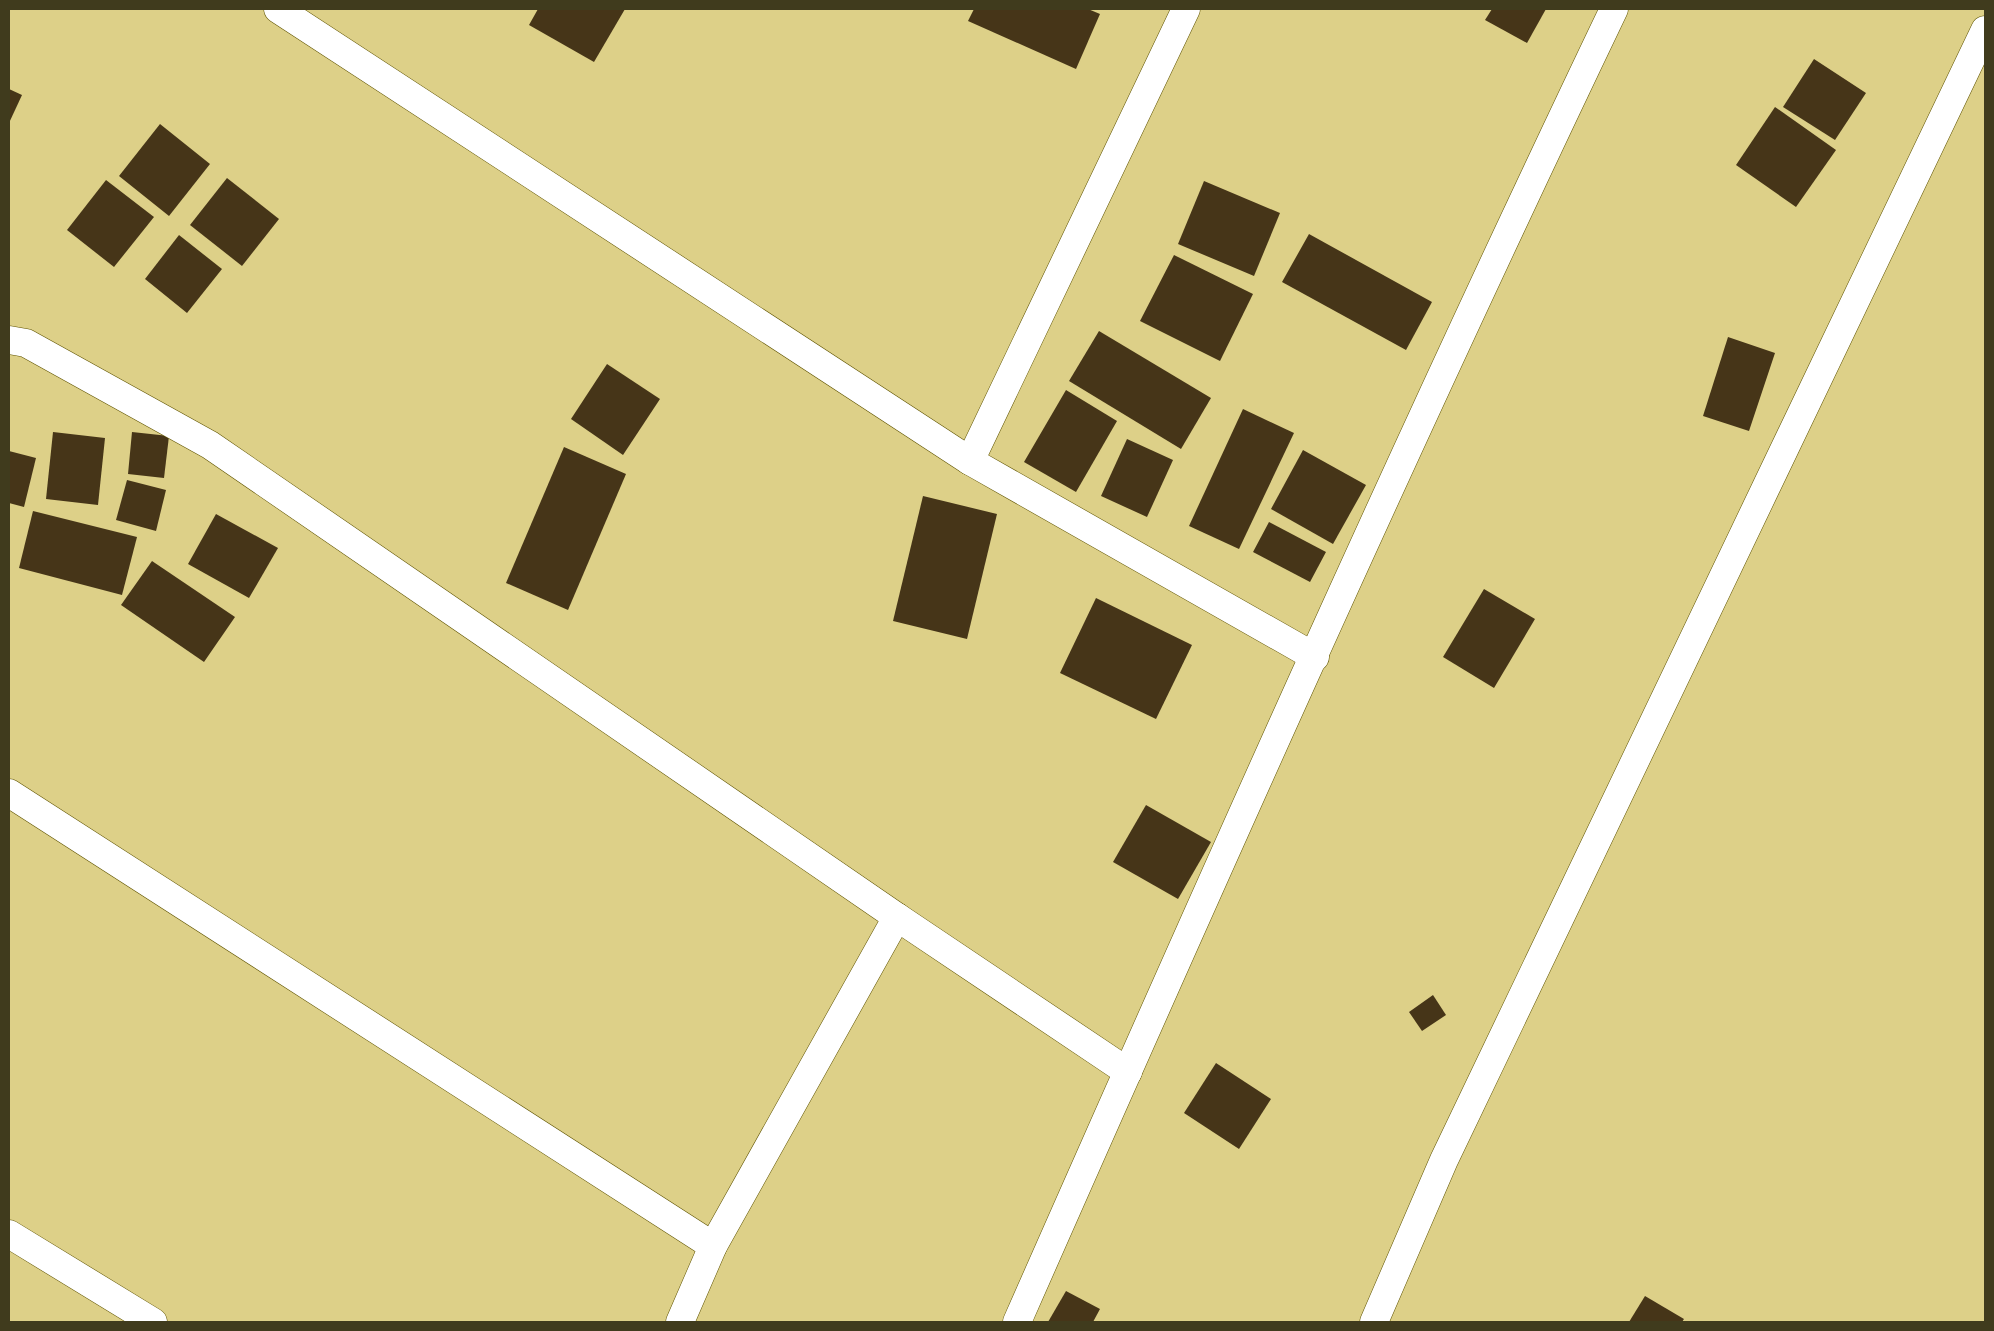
<svg xmlns="http://www.w3.org/2000/svg" width="1994" height="1331" viewBox="0 0 1994 1331" font-family="Arial,sans-serif">
<style>
.building{fill:#463518}
.lines{fill:none;stroke-linecap:round;stroke-linejoin:round}
.street-casing{stroke:#605400;stroke-width:29}
.street{stroke:#fff;stroke-width:28}
</style>
<rect width="100%" height="100%" fill="#ddd088"/>
<!-- building -->
<g class="building">
<polygon points="538,9 625,9 594,62 529,25"/>
<polygon points="974,9 1088,9 1100,14 1076,69 968,21"/>
<polygon points="1492,9 1546,9 1527,43 1485,20"/>
<polygon points="1814,59 1866,93 1835,140 1783,107"/>
<polygon points="9,89 22,95 9,123"/>
<polygon points="1775,107 1836,150 1796,207 1736,165"/>
<polygon points="160,124 210,164 169,216 119,176"/>
<polygon points="227,178 279,219 242,266 190,225"/>
<polygon points="106,180 154,217 114,267 67,230"/>
<polygon points="1204,181 1280,213 1254,276 1178,244"/>
<polygon points="1309,234 1432,302 1406,350 1282,282"/>
<polygon points="179,235 222,269 187,313 145,279"/>
<polygon points="1174,255 1253,294 1220,361 1140,321"/>
<polygon points="1099,331 1211,398 1181,449 1069,381"/>
<polygon points="1728,337 1775,353 1749,431 1703,416"/>
<polygon points="607,364 660,399 623,455 571,419"/>
<polygon points="1066,390 1117,421 1076,492 1024,462"/>
<polygon points="1243,409 1294,433 1239,549 1189,526"/>
<polygon points="53,432 105,438 98,505 46,499"/>
<polygon points="132,432 169,436 164,478 128,474"/>
<polygon points="1127,439 1173,460 1147,517 1101,496"/>
<polygon points="564,447 626,474 568,610 506,583"/>
<polygon points="1303,450 1366,485 1333,544 1271,509"/>
<polygon points="9,451 36,458 24,507 9,503"/>
<polygon points="127,480 166,490 156,531 116,520"/>
<polygon points="923,496 997,514 967,639 893,621"/>
<polygon points="33,511 137,537 122,595 19,568"/>
<polygon points="216,514 278,548 249,598 188,564"/>
<polygon points="1269,522 1326,552 1310,582 1253,552"/>
<polygon points="152,561 235,617 204,662 121,605"/>
<polygon points="1484,589 1535,619 1494,688 1443,657"/>
<polygon points="1096,598 1192,645 1156,719 1060,673"/>
<polygon points="1146,805 1211,842 1178,899 1113,862"/>
<polygon points="1433,995 1446,1015 1422,1031 1409,1012"/>
<polygon points="1216,1063 1271,1099 1239,1149 1184,1113"/>
<polygon points="1066,1291 1100,1309 1093,1322 1048,1322"/>
<polygon points="1645,1296 1684,1319 1682,1322 1629,1322"/>
</g>
<g class="lines">
<defs>
<g id="street">
<polyline points="278,9 970,461"/>
<polyline points="1186,9 970,461 1315,657"/>
<polyline points="9,340 26,343 210,445 897,917"/>
<polyline points="9,793 713,1246"/>
<polyline points="9,1234 153,1322"/>
<polyline points="680,1322 713,1246 897,917 1128,1072"/>
<path d="M1017 1322C1211 882 1406 443 1614 9"/>
<polyline points="1374,1322 1444,1160 1985,30"/>
</g>
</defs>
<!-- street casing -->
<use href="#street" class="street-casing"/>
<!-- street -->
<use href="#street" class="street"/>
</g>
<!-- border -->
<rect width="1994" height="1331" fill="none" stroke="#403b1d" stroke-width="20"/>
</svg>
